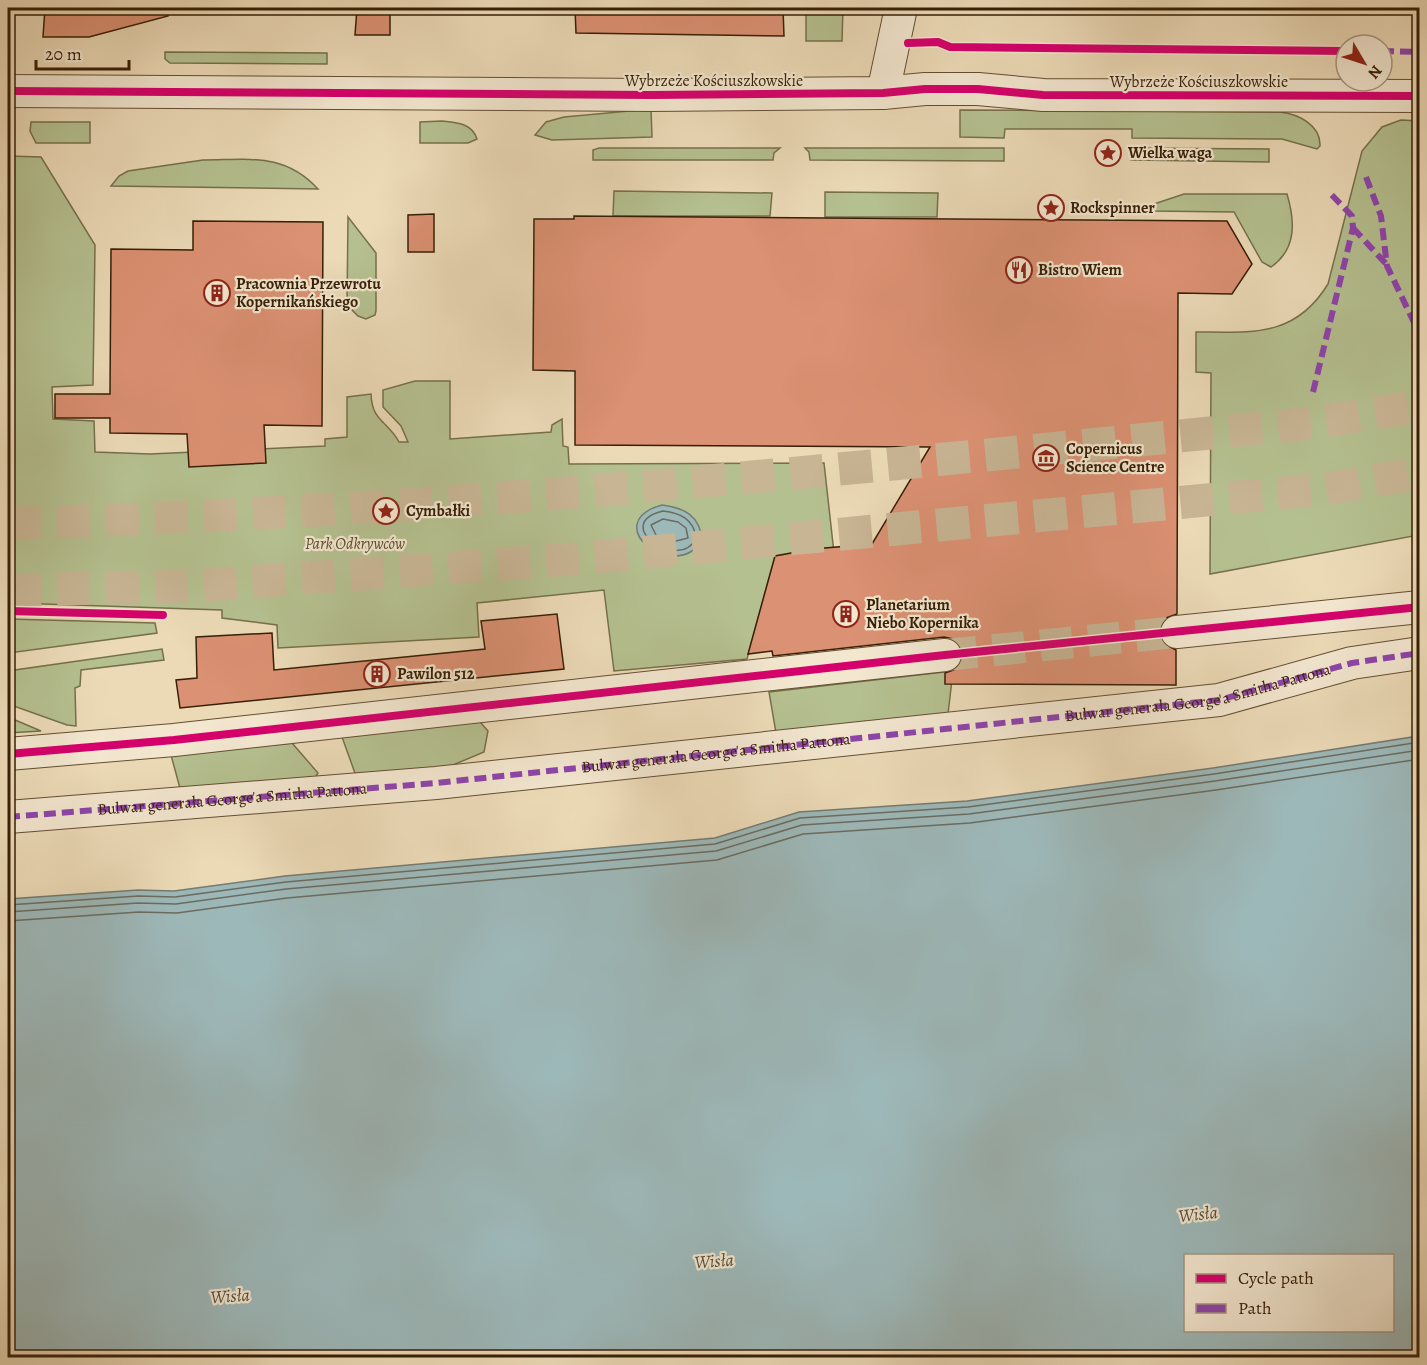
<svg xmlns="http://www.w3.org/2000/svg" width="1427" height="1365" viewBox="0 0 1427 1365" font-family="Alegreya,serif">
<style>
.green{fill:#b5c090;stroke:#76704b;stroke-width:1.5}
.water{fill:#9db8b9;stroke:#747b71;stroke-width:1.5;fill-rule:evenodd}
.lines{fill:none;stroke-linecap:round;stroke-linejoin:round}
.shore{stroke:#6a6c60;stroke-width:1.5}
.building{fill:#db9173;stroke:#361f06;stroke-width:1.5}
.street-tunnel{stroke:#c8b594;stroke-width:32;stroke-dasharray:32 16;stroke-linecap:butt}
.primary-tunnel{stroke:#c8b594;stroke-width:33;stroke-dasharray:33 16;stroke-linecap:butt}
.street-casing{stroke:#644e32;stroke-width:34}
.street{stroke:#f3e7d0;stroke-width:32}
.quiet{stroke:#8e44ad;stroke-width:6;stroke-dasharray:12 6;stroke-linecap:butt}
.cycleway-casing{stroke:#f3e7d0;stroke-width:11}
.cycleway{stroke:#d6006c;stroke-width:8}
.labels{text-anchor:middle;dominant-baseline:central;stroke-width:4.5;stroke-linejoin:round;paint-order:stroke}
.street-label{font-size:16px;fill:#361f06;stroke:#f3e7d0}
.poi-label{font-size:16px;font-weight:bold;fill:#361f06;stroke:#f3e7d0;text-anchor:start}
.park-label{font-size:16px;font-style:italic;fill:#5c4f2f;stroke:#f3e7d0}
.water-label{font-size:18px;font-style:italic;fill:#554d3c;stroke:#f3e7d0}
</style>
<rect width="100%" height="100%" fill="#ecdab7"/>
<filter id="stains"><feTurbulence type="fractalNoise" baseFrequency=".00333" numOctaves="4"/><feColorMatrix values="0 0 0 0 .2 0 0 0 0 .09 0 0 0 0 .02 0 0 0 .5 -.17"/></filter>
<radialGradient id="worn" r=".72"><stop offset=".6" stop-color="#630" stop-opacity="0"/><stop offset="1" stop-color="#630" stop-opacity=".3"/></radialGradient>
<!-- green -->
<g class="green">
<polygon points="806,8 843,8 842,41 806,41"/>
<polygon points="165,52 327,53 327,64 170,63 165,59"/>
<polygon points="651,109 652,137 552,140 535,135 546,122 564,117"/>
<path d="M960 110 1280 112C1298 114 1321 125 1320 146L1317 149 1282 139 1132 138V129H1005L1004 138 960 137Z"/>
<path d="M1401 120 1420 121 1419 535 1210 574 1211 373 1196 372V332C1252 332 1295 338 1328 284L1362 151 1382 127Z"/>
<path d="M442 121C457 123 472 123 477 139L468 143H420V122Z"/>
<polygon points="31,122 90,122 90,143 36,143 30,131"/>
<polygon points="599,148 780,148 774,153 773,160 593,160 593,150"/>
<polygon points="805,148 1004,148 1004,161 810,160 809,152"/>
<polygon points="1132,148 1269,149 1269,162 1131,160"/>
<path d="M8 156 41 157 95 245 93 385 52 387 53 419 94 421 95 452 150 454 325 446V439L347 437V397L371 394C372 422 387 420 399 442H408L401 426 383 407V390L415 381H450V439L551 432 552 425 562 419 563 446 568 447 569 464 824 463 834 553 773 565 747 659 614 671 604 590 477 603 479 637 278 648 277 625 222 618V610L14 603 8 601Z"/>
<path d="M203 160C249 160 284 152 318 189L111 186 119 176 128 171Z"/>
<polygon points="614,191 772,193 770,216 613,216"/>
<polygon points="825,192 938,193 937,217 825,217"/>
<path d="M1184 194H1287C1295 221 1297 249 1271 267L1262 262 1234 212 1151 211 1150 206 1154 204Z"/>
<polygon points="348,217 376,253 376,311 375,315 366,319 358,316 347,305"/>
<polygon points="8,619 155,623 157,633 9,653"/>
<polygon points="162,649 164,660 81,670 80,686 75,688 76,726 67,725 8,704 8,671"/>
<polygon points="953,671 948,714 776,733 769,692"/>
<polygon points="8,717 41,731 8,733"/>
<polygon points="480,722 488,731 484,752 441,770 356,776 342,737"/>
<polygon points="292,743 318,773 313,781 181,792 171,755"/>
</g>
<!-- water -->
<g class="water">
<path d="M662 505C685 508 700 516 702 540 675 585 597 523 662 505Z"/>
<path d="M1419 736V1357H8V899L138 890 174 891 285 876 715 838 799 812 967 801 1213 768ZM1186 1256H1392V1330H1186Z"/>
</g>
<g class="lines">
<!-- shore -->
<g class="shore">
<path d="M663 511C680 513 694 519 696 538 680 573 609 524 663 511Z"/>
<polygon points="663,519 678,522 686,528 688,538 672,542 657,537 651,525"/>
<polyline points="8,905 138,896 175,897 286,882 715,844 800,818 968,807 1214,774 1420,742"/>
<polyline points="8,912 138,903 176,904 286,889 716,851 802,825 969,814 1215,781 1420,750"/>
<polyline points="8,921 139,912 177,913 287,898 717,860 803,834 970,823 1216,790 1420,759"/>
</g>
</g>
<!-- building -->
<g class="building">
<polygon points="45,8 167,8 168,16 89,37 43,37"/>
<polygon points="357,8 390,8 390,35 355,35"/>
<polygon points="575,8 783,8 784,36 576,33"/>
<polygon points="434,214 434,252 408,252 408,215"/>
<polygon points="574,216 1227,221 1252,264 1232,294 1178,293 1177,614 1166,618 1160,625 1159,633 1163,643 1176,650 1176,685 945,684 945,673 956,669 962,662 963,654 959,644 953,639 944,637 773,656 772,651 748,654 775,556 813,549 872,544 930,447 575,445 575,371 533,370 534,219 574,219"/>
<polygon points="193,221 323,222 322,426 264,425 266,463 189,467 187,434 110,433 110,418 55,418 55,394 110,394 111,249 193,250"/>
<polygon points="557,614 564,669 180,708 176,680 197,678 196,637 272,633 274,670 485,649 481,621"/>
</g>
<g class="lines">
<!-- street-tunnel -->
<polyline class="street-tunnel" points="945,655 1177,632"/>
<!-- primary-tunnel -->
<g class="primary-tunnel">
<path d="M8 523C444 513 878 465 1313 423L1420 406"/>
<polyline points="8,590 191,586 574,559 1325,489 1420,473"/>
</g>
<defs>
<g id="street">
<polyline points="8,91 651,95 883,93 925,89 978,89 1043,95 1420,96"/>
<polyline points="883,93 901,8"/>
<polyline points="1177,632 1420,607"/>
<polyline points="8,754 174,740 945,655"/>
<path id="s1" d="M8 817 436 783 1219 700 1352 663 1420 653"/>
</g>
</defs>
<!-- street casing -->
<use href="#street" class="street-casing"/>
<!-- street -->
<use href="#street" class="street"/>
<!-- quiet -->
<g class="quiet">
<polyline points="1382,51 1420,52"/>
<polyline points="1366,177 1381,216 1387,266 1420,335"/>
<polyline points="1353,228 1387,265"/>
<polyline points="1313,392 1353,228 1352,216 1329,192"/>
<polyline points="8,817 436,783 1219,700 1352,663 1420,653"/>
</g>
<defs>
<g id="cycleway">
<polyline points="908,43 938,42 950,47 1346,51"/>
<polyline points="8,91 651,95 883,93 925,89 978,89 1043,95 1420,96"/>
<polyline points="8,611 163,615"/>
<polyline points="8,754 174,740 945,655 1420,607"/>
</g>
</defs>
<!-- cycleway casing -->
<use href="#cycleway" class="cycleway-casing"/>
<!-- cycleway -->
<use href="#cycleway" class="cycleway"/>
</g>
<!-- icons -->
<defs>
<symbol id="sight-ring" viewBox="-11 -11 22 22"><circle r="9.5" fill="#f3e7d0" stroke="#8f2418" stroke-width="1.5"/><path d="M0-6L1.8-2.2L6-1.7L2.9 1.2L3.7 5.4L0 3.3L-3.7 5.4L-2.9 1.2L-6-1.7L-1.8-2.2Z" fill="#8f2418"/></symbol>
<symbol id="restaurant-ring" viewBox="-11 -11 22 22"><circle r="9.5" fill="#f3e7d0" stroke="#8f2418" stroke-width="1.5"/><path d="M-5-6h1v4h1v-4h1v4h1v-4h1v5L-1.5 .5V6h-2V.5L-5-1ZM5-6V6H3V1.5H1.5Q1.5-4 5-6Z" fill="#8f2418"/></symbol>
<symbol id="building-ring" viewBox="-11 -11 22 22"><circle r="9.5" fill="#f3e7d0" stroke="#8f2418" stroke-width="1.5"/><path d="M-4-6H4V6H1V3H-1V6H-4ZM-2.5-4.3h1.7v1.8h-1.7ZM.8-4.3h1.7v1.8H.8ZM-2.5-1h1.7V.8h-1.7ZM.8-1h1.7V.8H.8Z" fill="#8f2418"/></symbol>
<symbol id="museum-ring" viewBox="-11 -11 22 22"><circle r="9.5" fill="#f3e7d0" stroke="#8f2418" stroke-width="1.5"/><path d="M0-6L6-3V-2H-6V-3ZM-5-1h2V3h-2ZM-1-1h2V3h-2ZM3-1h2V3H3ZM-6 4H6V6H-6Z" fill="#8f2418"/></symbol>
</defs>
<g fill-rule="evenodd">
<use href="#sight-ring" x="1093" y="138" width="30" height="30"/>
<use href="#sight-ring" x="1036" y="193" width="30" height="30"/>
<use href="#restaurant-ring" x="1004" y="255" width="30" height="30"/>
<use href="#building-ring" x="202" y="278" width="30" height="30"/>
<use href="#museum-ring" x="1031" y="443" width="30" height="30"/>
<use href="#sight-ring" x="371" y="496" width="30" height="30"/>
<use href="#building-ring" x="831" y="599" width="30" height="30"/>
<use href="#building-ring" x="362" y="659" width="30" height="30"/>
</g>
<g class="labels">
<!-- street labels -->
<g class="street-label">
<text x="714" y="81">Wybrzeże Kościuszkowskie</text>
<text x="1199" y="82">Wybrzeże Kościuszkowskie</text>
<text stroke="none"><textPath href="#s1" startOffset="1197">Bulwar generała George'a Smitha Pattona</textPath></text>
<text stroke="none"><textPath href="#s1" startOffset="711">Bulwar generała George'a Smitha Pattona</textPath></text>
<text stroke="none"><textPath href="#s1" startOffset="225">Bulwar generała George'a Smitha Pattona</textPath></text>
</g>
<!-- poi labels -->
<g class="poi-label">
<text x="1128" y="153">Wielka waga</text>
<text x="1070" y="208">Rockspinner</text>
<text x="1038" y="270">Bistro Wiem</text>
<text x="236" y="284">Pracownia Przewrotu<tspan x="236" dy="18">Kopernikańskiego</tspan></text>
<text x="1066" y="449">Copernicus<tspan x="1066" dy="18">Science Centre</tspan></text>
<text x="406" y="511">Cymbałki</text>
<text x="866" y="605">Planetarium<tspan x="866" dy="18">Niebo Kopernika</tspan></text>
<text x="397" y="674">Pawilon 512</text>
</g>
<!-- park labels -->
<g class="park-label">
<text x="355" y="544">Park Odkrywców</text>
</g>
<!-- water labels -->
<g class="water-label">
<text transform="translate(1198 1214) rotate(-6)">Wisła</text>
<text transform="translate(714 1261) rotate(-4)">Wisła</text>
<text transform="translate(230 1296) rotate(-4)">Wisła</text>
</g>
</g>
<!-- margin -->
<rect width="1427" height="1365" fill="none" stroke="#ecdab7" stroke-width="30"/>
<rect x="9" y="9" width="1409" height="1347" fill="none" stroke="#361f06" stroke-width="3"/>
<rect x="15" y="15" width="1397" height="1335" fill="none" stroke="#361f06" stroke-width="1.5"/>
<!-- legend -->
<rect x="1184" y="1254" width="210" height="78" fill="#f3e7d0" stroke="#a7977f" stroke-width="1.5"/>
<rect x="1196" y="1274" width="30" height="9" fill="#d6006c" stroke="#a7977f" stroke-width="1.5"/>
<text x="1238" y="1284" font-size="18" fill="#361f06">Cycle path</text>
<rect x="1196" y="1304" width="30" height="9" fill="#8e44ad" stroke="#a7977f" stroke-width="1.5"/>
<text x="1238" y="1314" font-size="18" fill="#361f06">Path</text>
<!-- north arrow -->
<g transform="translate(1364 63) rotate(129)"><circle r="28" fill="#f3e7d0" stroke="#a7977f" stroke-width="1.5"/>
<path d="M0-4.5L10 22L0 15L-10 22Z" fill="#8f2418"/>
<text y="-9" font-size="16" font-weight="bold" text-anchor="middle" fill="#361f06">N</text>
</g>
<!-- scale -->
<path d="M36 60v9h93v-9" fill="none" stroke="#361f06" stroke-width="3"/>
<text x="45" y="60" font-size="18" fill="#361f06" stroke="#f3e7d0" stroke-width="4.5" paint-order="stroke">20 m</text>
<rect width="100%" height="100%" filter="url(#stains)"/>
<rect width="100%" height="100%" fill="url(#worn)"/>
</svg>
